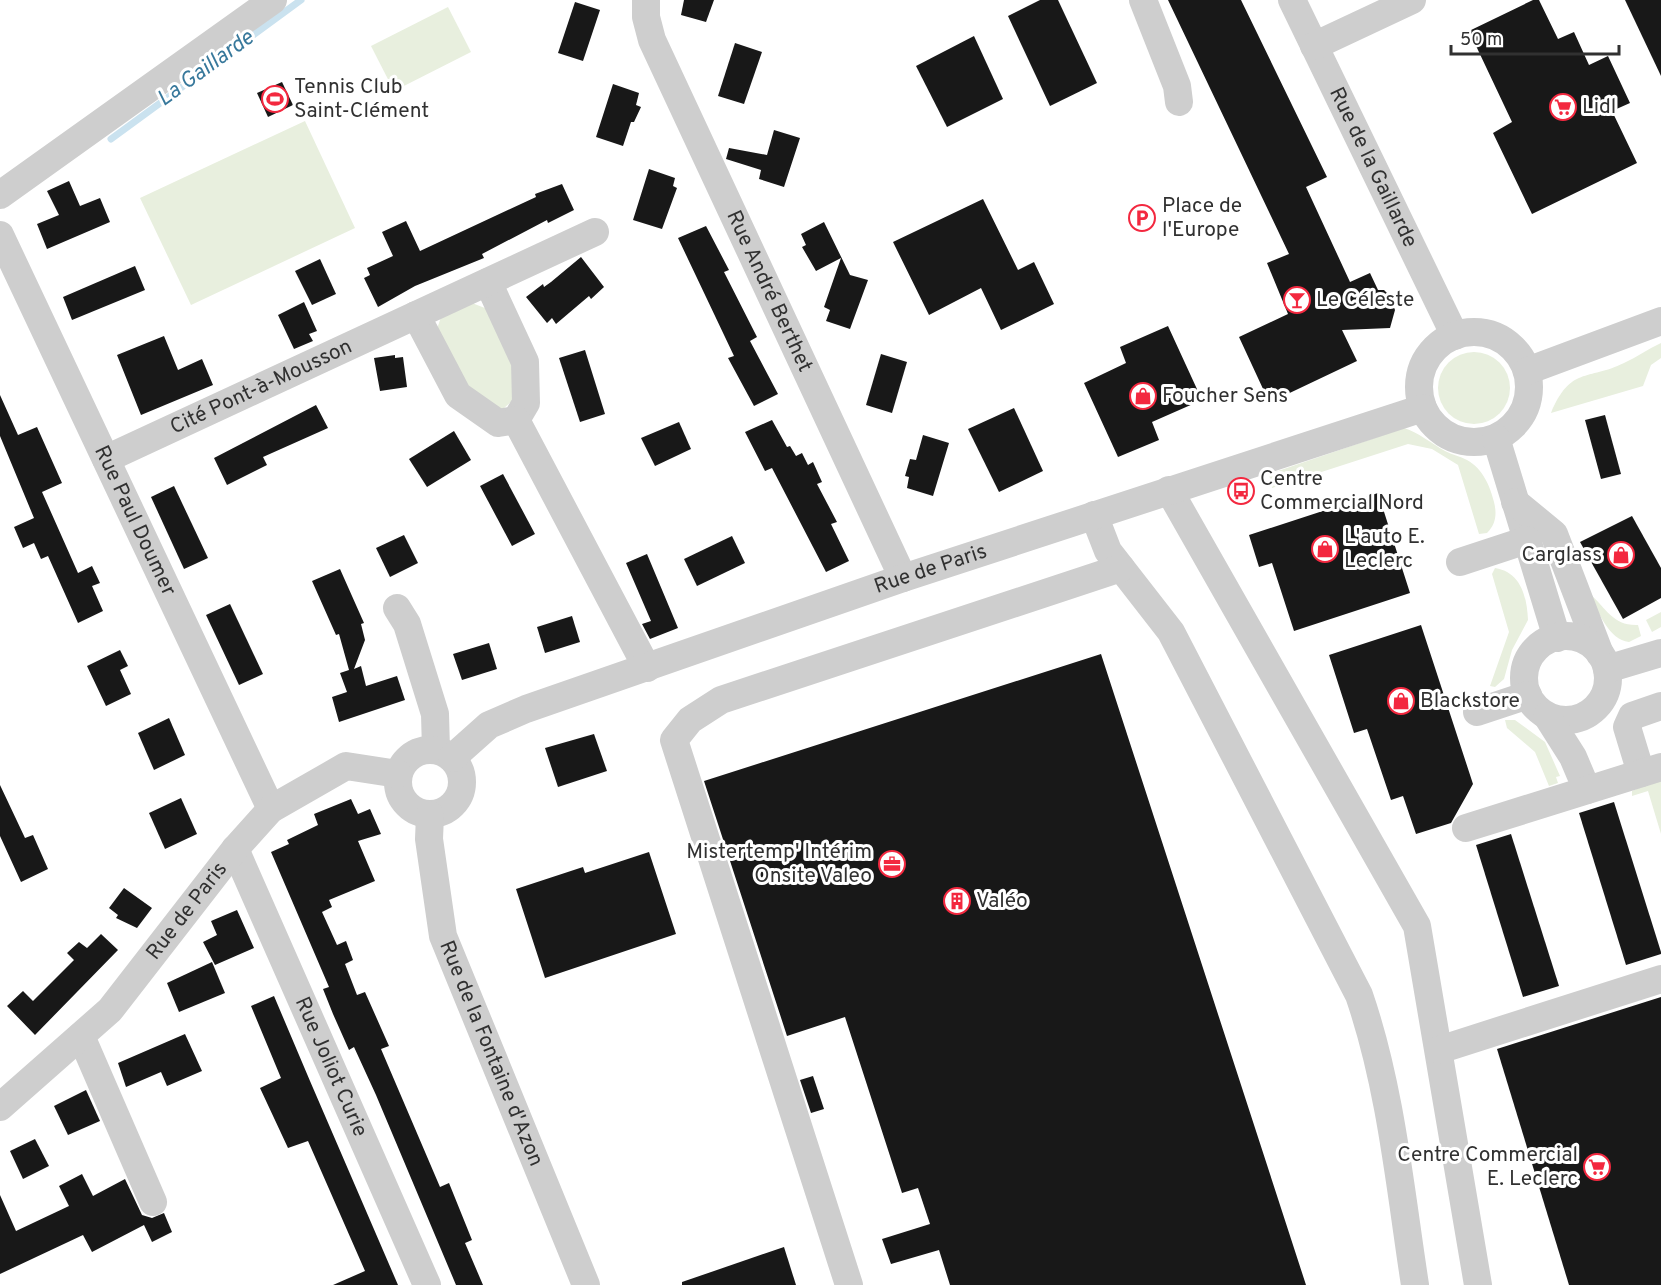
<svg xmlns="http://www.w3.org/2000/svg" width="1661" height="1285" viewBox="0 0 1661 1285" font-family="Overpass,sans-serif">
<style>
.green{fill:#e8efde}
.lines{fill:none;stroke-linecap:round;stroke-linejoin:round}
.stream{stroke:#cae2ef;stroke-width:7}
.building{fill:#181818}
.minor{stroke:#cecece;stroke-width:28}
.labels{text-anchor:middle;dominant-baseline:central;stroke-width:6;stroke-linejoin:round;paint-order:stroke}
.poi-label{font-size:21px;fill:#313131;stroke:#fff;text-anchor:start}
.street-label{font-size:21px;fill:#313131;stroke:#fff}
.water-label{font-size:22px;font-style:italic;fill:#37789b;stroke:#fff}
</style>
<rect width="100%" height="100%" fill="#fff"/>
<!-- green -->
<g class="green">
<polygon points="448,7 471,52 394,91 371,46"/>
<polygon points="305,121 355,228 191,305 140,198"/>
<polygon points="472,303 490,310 513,363 513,400 503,409 470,395 436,332 442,314"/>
<path d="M1661 343V358L1651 365 1643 386 1551 413C1571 366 1587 381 1624 363 1637 357 1648 349 1661 343Z"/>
<circle cx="1474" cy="388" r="36"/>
<path d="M1404 428C1419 433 1431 443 1445 451 1452 455 1460 456 1467 460 1483 469 1490 486 1494 502 1497 514 1496 524 1487 533L1479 534 1458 465 1432 449 1408 444 1272 488 1269 474Z"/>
<path d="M1495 568C1521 572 1527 597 1528 620L1512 650 1504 679 1495 687 1490 686 1509 632 1492 574Z"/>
<path d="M1590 594C1607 609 1613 626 1638 625L1641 636 1629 642C1609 640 1597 610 1590 594Z"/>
<polygon points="1661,612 1661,627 1652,632 1646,620"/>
<polygon points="1505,720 1515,720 1545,742 1560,776 1556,777 1558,783 1549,786 1535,752 1507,728"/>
<polygon points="1661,778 1661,834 1648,791 1632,796 1632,791"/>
</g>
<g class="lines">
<!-- stream -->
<polyline class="stream" points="111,139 301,0"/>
</g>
<!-- building -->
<g class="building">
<polygon points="684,0 714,0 706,22 681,15"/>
<polygon points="1040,0 1058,0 1097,83 1050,106 1008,16"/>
<polygon points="1168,0 1241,0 1327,177 1306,187 1350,282 1370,273 1378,290 1384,290 1389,295 1395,310 1390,328 1342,330 1357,361 1277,399 1272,387 1264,391 1239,337 1288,314 1267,263 1289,254"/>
<polygon points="1533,0 1539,0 1558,39 1574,32 1589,65 1608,56 1630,103 1612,111 1637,163 1532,214 1493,133 1512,122 1469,31"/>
<polygon points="1625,0 1661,0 1661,76"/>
<polygon points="575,2 600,10 583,61 558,53"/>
<polygon points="974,36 1003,99 947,127 916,66"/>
<polygon points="735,43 762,52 744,104 718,96"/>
<polygon points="282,82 293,105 268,117 257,93"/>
<polygon points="613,84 639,93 636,105 641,107 634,122 631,122 623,146 596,137"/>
<polygon points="774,130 800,138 784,187 759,179 761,170 726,159 729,148 767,155"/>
<polygon points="649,169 675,178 673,186 677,188 662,229 633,220"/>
<polygon points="69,181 80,206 100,198 110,222 47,249 37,224 59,215 47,191"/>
<polygon points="562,184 574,210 548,223 547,220 482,254 484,258 415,286 378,307 364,278 370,275 367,268 393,256 382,232 406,221 420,251 536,197 535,194"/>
<polygon points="983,199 1018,270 1034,262 1054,304 1001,330 981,288 929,315 893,242"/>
<polygon points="824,222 850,275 868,280 850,329 826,321 830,310 824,307 841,258 816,271 802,247 806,245 801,234"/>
<polygon points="706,226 729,270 724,272 757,337 750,341 778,394 754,406 728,358 734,356 678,238"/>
<polygon points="581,257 604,287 591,299 589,296 556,324 552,318 547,323 526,297 543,284 544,287 551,282"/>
<polygon points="320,259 336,294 312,305 295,271"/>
<polygon points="135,266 145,290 72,320 63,297"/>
<polygon points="304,302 317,331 309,334 313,341 294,349 278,315"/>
<polygon points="1168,326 1202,400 1152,422 1159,440 1118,457 1084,383 1126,363 1120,347"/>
<polygon points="164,336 178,370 202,359 213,385 141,415 117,355"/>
<polygon points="585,350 605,414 580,422 559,358"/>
<polygon points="881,354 907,362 892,413 866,405"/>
<polygon points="395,355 395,358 403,357 407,387 380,391 374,358"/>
<polygon points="0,395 18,435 37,427 62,483 42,492 78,573 92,566 100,583 92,586 103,611 78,623 48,556 41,559 34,543 23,548 14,527 34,518 0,436"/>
<polygon points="316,405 328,428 263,457 267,465 227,485 214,458"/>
<polygon points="1014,408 1043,471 999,492 968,429"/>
<polygon points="1605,415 1621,474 1601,479 1585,420"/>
<polygon points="772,420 787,447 790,446 796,456 802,453 808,465 813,462 822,482 817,484 837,522 831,524 849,561 826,572 772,468 765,471 745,432"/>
<polygon points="679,422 691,449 655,466 641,438"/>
<polygon points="454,431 471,460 427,487 409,459"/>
<polygon points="923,435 949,443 933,496 907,488 909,477 905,476 910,459 916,460"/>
<polygon points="503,474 535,534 512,546 480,486"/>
<polygon points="174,486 208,558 184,569 151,497"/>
<polygon points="1378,493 1410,593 1294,631 1272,563 1259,567 1249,535"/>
<polygon points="1632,516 1661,568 1661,598 1623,619 1580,542"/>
<polygon points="404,535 418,563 390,577 376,548"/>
<polygon points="732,536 745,563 697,586 684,559"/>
<polygon points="647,554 678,628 650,639 642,624 651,621 626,563"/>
<polygon points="340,569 364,623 361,624 365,640 354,669 361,666 366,686 397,676 405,700 339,722 332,697 347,692 340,673 349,670 339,634 336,635 312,581"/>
<polygon points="230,604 263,674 239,685 206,615"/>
<polygon points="572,616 580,642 545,653 537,627"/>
<polygon points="1421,625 1473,784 1451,823 1416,834 1403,796 1391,800 1367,729 1354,733 1329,655"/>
<polygon points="489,643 497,669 462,680 453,654"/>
<polygon points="120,650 128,666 120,670 131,694 106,706 87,666"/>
<polygon points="1101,654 1306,1285 950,1285 939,1250 891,1264 882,1239 930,1224 918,1188 902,1193 845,1017 787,1036 704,781"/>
<polygon points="169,718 185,755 154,770 138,733"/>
<polygon points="594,734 607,771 558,787 545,748"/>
<polygon points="0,785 25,838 33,835 48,869 21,882 0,836"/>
<polygon points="181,798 197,834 165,849 149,813"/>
<polygon points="351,799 358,814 370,809 381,834 358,841 375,881 329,900 332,907 322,912 337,945 346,941 353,960 345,964 357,995 365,992 389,1046 381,1049 440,1187 449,1183 472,1240 465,1243 483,1285 456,1285 376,1095 354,1047 349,1050 333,1014 323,989 329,987 271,852 289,844 287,840 318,825 314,814"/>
<polygon points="1614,802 1661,952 1661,954 1626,965 1579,813"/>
<polygon points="1511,834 1559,986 1523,997 1476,845"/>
<polygon points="649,852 676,934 545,978 516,889 583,867 585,873"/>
<polygon points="124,888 152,908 137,928 116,918 118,915 109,908"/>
<polygon points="237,910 254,948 215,965 203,942 217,935 211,921"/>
<polygon points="101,934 118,950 35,1035 7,1006 23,991 33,1001 74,960 67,953 79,942 87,948"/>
<polygon points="212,962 225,993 179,1012 167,983"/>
<polygon points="274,996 310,1081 398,1285 333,1285 365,1271 308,1141 288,1148 260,1088 281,1078 251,1006"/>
<polygon points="1661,997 1661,1285 1569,1285 1497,1049"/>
<polygon points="185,1034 202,1071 167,1086 161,1072 126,1087 118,1063"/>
<polygon points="813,1076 824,1109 811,1113 800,1080"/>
<polygon points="86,1090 100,1121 68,1135 54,1106"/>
<polygon points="35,1139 49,1166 23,1179 10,1151"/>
<polygon points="82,1174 93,1196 125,1179 142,1215 152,1218 164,1213 172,1232 152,1242 144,1225 92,1252 83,1235 0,1274 0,1195 16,1231 69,1206 59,1186"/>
<polygon points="784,1247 796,1285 682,1285 682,1282"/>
</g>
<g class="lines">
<!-- minor -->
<g class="minor">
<path id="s1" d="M646 0V17L652 40 903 578"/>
<polyline points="1143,0 1177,86 1179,102"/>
<path id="s2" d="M1292 0 1455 336"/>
<polyline points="1314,46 1412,0"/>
<polyline points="0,195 273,0"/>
<path id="s3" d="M0 235 271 809"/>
<polyline points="416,315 458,395 498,423 516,420 526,403 525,362 488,282"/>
<circle cx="1474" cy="387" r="55"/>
<polyline points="1527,371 1661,321"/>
<polyline points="516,420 647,668"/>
<polyline points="1496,438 1557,638"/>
<path id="s4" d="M106 459 595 232"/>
<polyline points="1169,490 1417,926 1478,1285"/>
<polyline points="1515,502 1554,534 1600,654"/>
<path d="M1094 515 1108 551 1171 632 1359 995C1391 1088 1400 1188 1415 1285"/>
<polyline points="1460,562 1527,540"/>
<polyline points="397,608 407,624 435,714 436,750"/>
<circle cx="1566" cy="678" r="42"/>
<polyline points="1607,669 1661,653"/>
<polyline points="1477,712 1528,695"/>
<polyline points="1547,716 1573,757 1587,790"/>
<circle cx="430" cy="782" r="32"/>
<path id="s5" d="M452 758 489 725 526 709 903 578 1423 408"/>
<polyline points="1641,773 1627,727 1632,716 1661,706"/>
<path id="s6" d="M430 815 429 839 443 936 586 1285"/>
<polyline points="1466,828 1661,767"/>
<path id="s7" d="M235 849 427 1285"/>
<polyline points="81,1036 153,1202"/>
<polyline points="1439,1050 1661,979"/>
<path id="s8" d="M0 1107 110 1010 235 849 271 809 346 766 398 774"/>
<polyline points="849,1285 674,740 690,720 721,700 1121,568"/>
</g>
</g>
<!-- icons -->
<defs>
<symbol id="stadium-ring" viewBox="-11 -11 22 22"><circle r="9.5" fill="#fff" stroke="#f3283f" stroke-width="1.5"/><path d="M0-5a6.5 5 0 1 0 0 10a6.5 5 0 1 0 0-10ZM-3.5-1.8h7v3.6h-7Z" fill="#f3283f"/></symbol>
<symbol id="supermarket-ring" viewBox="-11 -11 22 22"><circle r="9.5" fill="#fff" stroke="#f3283f" stroke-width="1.5"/><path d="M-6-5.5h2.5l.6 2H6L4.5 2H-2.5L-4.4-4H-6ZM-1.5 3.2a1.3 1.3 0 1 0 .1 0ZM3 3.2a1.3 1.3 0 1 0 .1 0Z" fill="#f3283f"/></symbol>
<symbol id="parking-ring" viewBox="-11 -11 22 22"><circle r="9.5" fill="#fff" stroke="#f3283f" stroke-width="1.5"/><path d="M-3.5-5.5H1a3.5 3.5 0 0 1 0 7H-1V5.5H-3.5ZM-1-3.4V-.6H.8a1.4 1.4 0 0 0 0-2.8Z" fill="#f3283f"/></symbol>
<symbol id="bar-ring" viewBox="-11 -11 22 22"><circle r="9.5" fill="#fff" stroke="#f3283f" stroke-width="1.5"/><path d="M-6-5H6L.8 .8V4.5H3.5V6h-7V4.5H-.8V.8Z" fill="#f3283f"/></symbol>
<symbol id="shop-ring" viewBox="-11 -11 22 22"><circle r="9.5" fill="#fff" stroke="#f3283f" stroke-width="1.5"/><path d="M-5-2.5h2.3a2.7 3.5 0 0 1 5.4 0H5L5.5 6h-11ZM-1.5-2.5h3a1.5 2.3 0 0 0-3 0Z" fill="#f3283f"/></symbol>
<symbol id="bus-ring" viewBox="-11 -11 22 22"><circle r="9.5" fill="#fff" stroke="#f3283f" stroke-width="1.5"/><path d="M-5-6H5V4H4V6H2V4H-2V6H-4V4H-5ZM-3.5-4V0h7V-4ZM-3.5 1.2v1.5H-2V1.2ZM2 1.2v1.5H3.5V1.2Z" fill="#f3283f"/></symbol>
<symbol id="office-ring" viewBox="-11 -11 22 22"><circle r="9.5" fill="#fff" stroke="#f3283f" stroke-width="1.5"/><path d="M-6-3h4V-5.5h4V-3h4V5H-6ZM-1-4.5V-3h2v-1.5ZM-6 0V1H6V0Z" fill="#f3283f"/></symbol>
<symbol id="building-ring" viewBox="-11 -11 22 22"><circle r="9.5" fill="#fff" stroke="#f3283f" stroke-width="1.5"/><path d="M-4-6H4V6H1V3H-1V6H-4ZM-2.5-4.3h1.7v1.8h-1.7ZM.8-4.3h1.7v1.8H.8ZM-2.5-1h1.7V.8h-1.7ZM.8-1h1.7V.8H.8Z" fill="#f3283f"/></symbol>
</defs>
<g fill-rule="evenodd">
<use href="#stadium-ring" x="260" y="84" width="30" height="30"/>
<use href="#supermarket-ring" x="1548" y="92" width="30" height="30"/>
<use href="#parking-ring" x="1127" y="203" width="30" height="30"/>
<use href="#bar-ring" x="1282" y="285" width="30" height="30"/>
<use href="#shop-ring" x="1128" y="381" width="30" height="30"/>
<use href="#bus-ring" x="1226" y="476" width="30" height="30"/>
<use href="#shop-ring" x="1310" y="534" width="30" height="30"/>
<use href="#shop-ring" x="1606" y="540" width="30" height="30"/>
<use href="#shop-ring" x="1386" y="686" width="30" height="30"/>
<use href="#office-ring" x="877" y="849" width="30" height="30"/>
<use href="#building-ring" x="942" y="886" width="30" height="30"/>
<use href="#supermarket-ring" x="1582" y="1152" width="30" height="30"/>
</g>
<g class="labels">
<!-- poi labels -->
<g class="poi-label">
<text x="294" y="87">Tennis Club<tspan x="294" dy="24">Saint-Clément</tspan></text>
<text x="1582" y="107">Lidl</text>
<text x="1162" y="206">Place de<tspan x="1162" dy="24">l'Europe</tspan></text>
<text x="1316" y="300">Le Céleste</text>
<text x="1162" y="396">Foucher Sens</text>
<text x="1260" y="479">Centre<tspan x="1260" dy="24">Commercial Nord</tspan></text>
<text x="1344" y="537">L'auto E.<tspan x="1344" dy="24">Leclerc</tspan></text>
<text x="1602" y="555" text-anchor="end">Carglass</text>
<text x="1420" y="701">Blackstore</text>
<text x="872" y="852" text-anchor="end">Mistertemp' Intérim<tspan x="872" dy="24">Onsite Valeo</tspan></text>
<text x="976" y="901">Valéo</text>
<text x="1578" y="1155" text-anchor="end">Centre Commercial<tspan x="1578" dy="24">E. Leclerc</tspan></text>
</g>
<!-- street labels -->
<g class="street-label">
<text stroke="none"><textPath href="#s2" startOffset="186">Rue de la Gaillarde</textPath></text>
<text stroke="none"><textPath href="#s1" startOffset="318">Rue André Berthet</textPath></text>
<text stroke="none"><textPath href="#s4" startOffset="171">Cité Pont-à-Mousson</textPath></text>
<text stroke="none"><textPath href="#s3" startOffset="316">Rue Paul Doumer</textPath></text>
<text stroke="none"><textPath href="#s5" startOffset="518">Rue de Paris</textPath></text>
<text stroke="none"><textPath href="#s8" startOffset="272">Rue de Paris</textPath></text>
<text stroke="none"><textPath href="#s6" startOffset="249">Rue de la Fontaine d'Azon</textPath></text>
<text stroke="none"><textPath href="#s7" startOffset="238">Rue Joliot Curie</textPath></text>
</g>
<!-- water labels -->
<g class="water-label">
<text transform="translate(206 69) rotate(-36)">La Gaillarde</text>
</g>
</g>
<!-- scale -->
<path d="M1451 45v9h168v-9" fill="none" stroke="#313131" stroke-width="3"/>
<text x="1460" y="45" font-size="18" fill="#313131" stroke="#ffffff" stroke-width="4.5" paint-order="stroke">50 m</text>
</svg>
